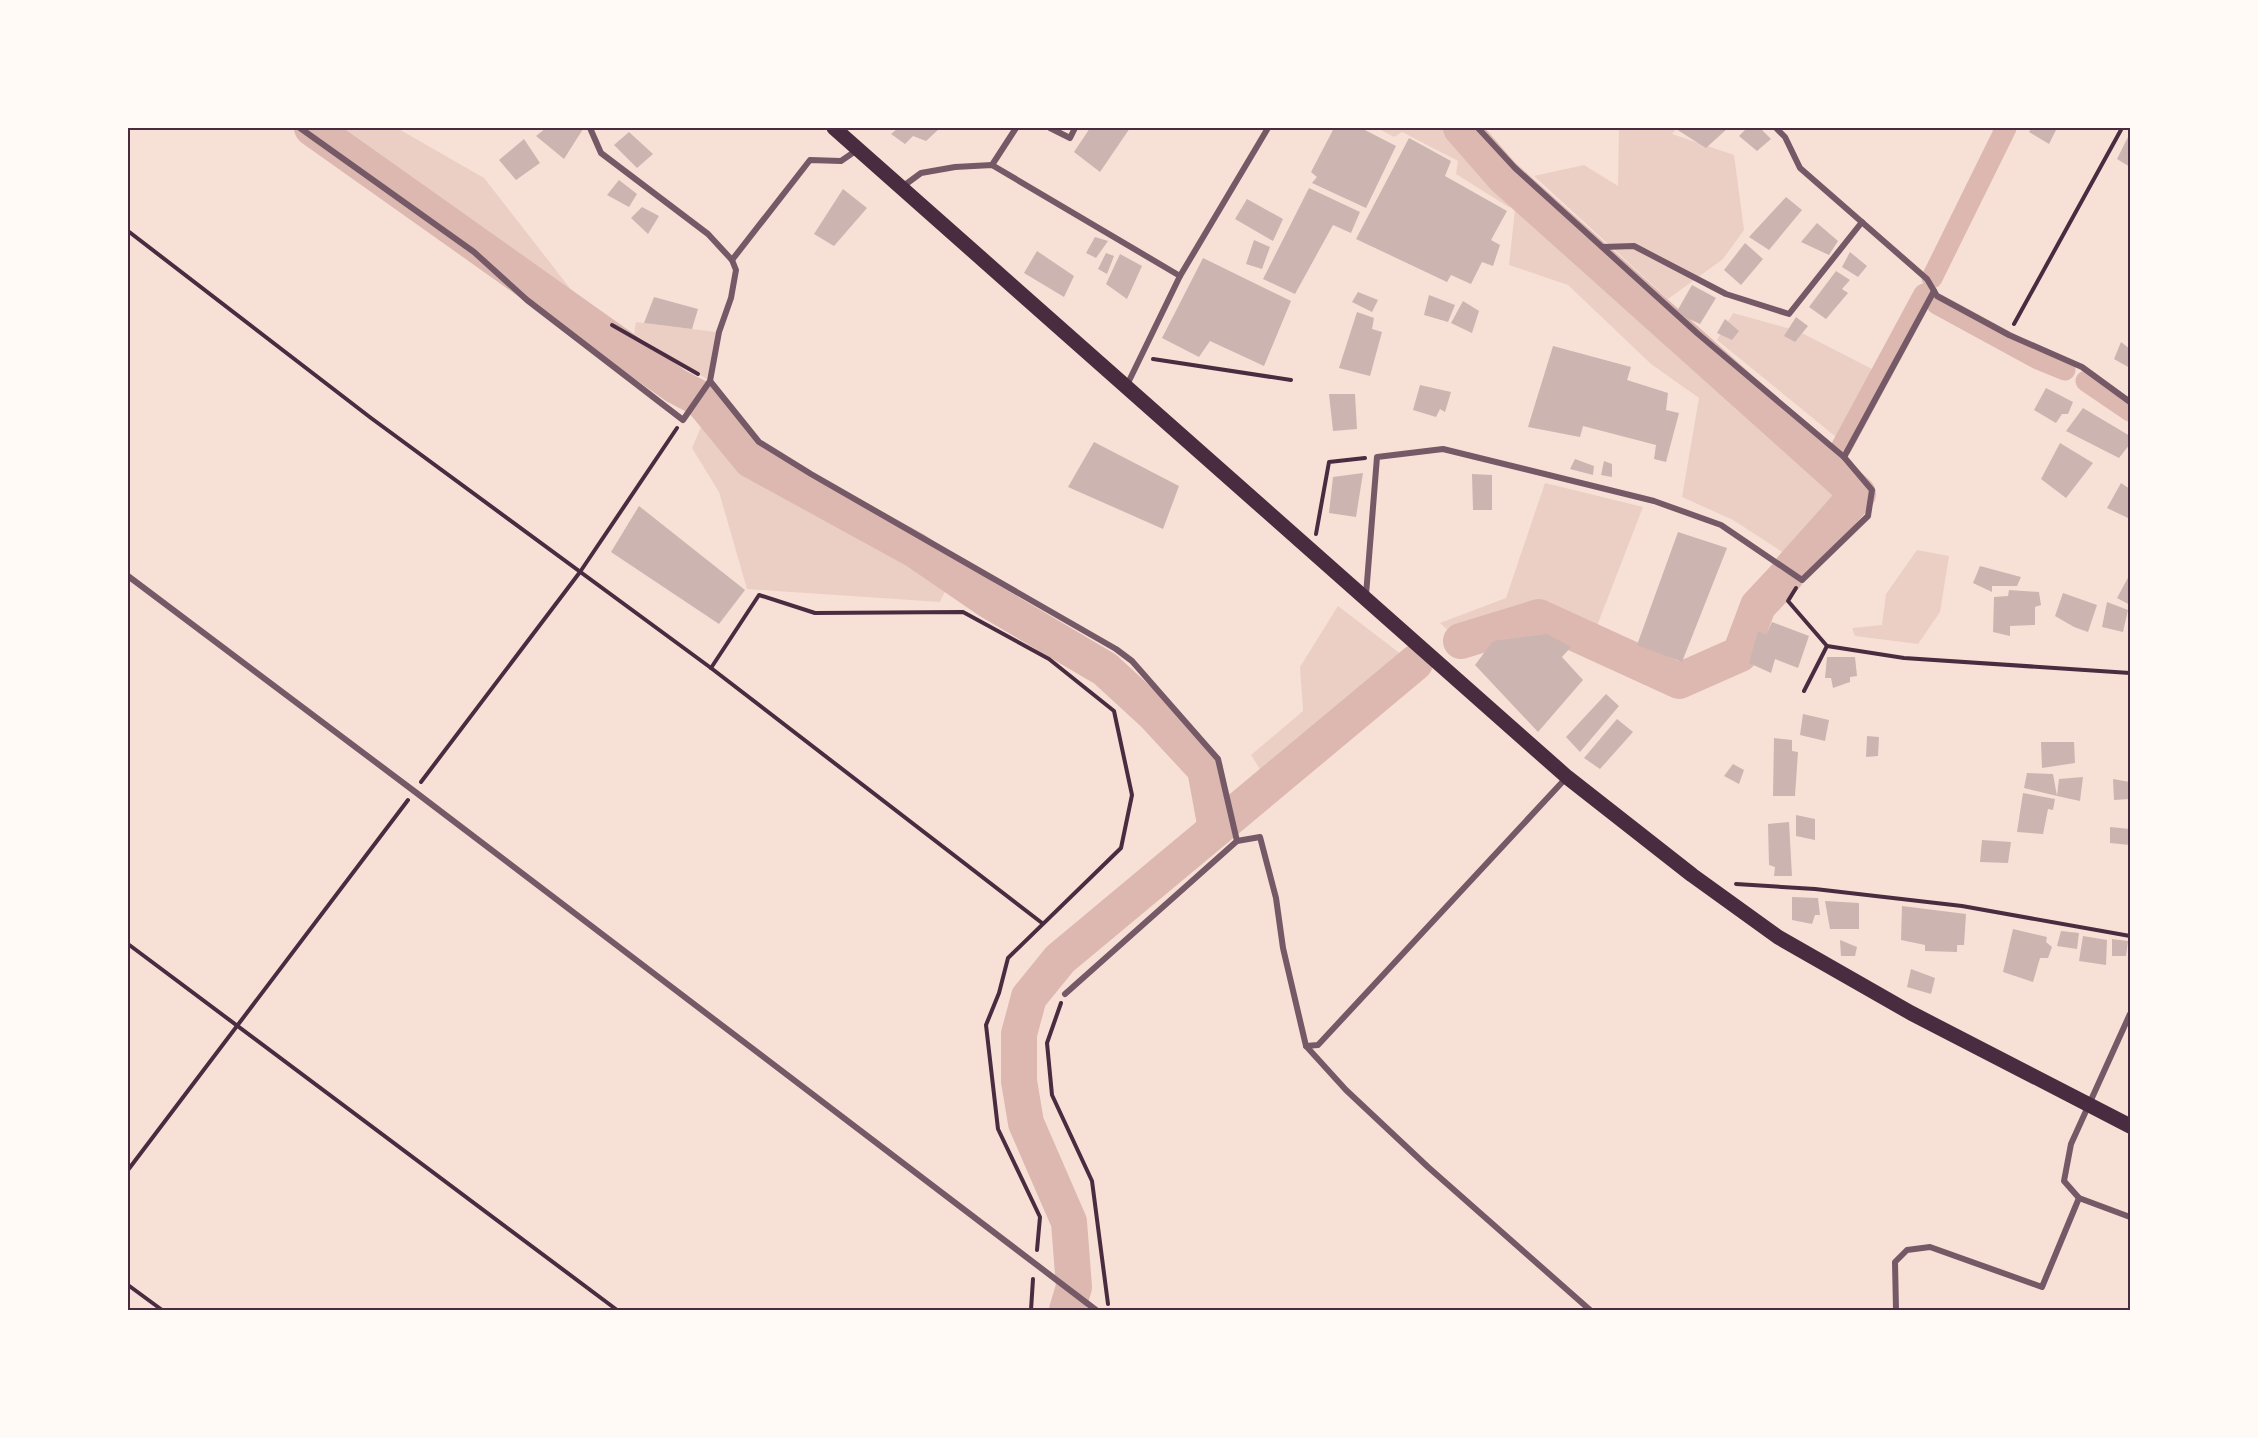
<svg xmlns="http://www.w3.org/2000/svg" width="2258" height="1438" viewBox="0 0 2258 1438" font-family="Signika,sans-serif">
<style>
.green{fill:#ebcfc5}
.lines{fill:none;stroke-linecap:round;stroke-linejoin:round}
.canal{stroke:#dcb8b0;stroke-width:21}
.river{stroke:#dcb8b0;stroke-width:36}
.building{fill:#ccb4b1}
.path{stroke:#4a2c40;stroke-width:4}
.minor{stroke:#755966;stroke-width:6}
.primary{stroke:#4a2c40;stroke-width:15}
.neatline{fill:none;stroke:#4a2c40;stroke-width:2}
</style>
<rect width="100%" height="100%" fill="#f7e1d7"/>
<!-- green -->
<g class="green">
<polygon points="315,128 397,128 484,178 594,319"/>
<polygon points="1377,128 1454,128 1511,195 1510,208 1456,174 1458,161 1402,132 1394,137"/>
<polygon points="1619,128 1677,128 1672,134 1734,155 1744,230 1723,259 1668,299 1534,176 1584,165 1618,186"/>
<polygon points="1516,200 1583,256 1843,494 1787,555 1733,520 1682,497 1699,398 1651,364 1568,285 1509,265"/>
<polygon points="1733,313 1798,331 1874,370 1836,437 1717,340"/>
<polygon points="636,322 716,332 710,381 634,334"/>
<polygon points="708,411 746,466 949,583 940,602 747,589 719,492 692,448"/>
<polygon points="1545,483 1643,507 1595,631 1537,610 1454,636 1440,623 1506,598"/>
<polygon points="1917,550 1949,556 1940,612 1918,644 1855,636 1852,628 1882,625 1886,594"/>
<polygon points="1338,606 1410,661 1263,774 1251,755 1303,711 1300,667"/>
</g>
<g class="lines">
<!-- canal -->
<g class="canal">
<polyline points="1932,278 2006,128"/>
<polyline points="1937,304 2038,359 2065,370"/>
<polyline points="2086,381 2130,411"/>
<polyline points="1841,448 1924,294"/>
<polyline points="1830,469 1837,456"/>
</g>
<!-- river -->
<g class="river">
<polyline points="312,128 676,386 701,399 751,460 915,550 988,600 1105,669 1154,714 1205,769 1216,829"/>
<polyline points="1461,128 1503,176 1858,494 1791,569"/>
<polyline points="1461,641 1539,617 1679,681 1740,654 1758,606 1786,576"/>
<polyline points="1067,1310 1074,1287 1069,1222 1026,1123 1019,1081 1019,1034 1029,997 1060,959 1415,663"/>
</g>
</g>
<!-- building -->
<g class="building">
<polygon points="546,128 582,128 583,129 564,159 536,136"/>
<polygon points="898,128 940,128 926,141 913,136 905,144 891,134"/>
<polygon points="1090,128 1130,128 1100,172 1074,152"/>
<polygon points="1334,128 1361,128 1396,146 1366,208 1312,183 1317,177 1311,172"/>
<polygon points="1678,128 1728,128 1706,148 1676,129"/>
<polygon points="1747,128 1760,128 1771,139 1757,151 1739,136"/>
<polygon points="2032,128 2057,128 2049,144 2029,132"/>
<polygon points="629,132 653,154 637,168 614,145"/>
<polygon points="2130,133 2130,167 2117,159"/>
<polygon points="1409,138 1451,161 1445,176 1507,211 1491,240 1500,245 1493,266 1482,262 1471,284 1451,275 1447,282 1356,239"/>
<polygon points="524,139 540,163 516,180 499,160"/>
<polygon points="619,180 637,194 629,207 607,195"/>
<polygon points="1309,188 1360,212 1351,233 1333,225 1295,294 1263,279"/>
<polygon points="843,189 867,208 834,246 814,234"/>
<polygon points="1786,197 1802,210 1769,250 1749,237"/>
<polygon points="1247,199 1283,219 1273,241 1235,219"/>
<polygon points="642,207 659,216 648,234 631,218"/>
<polygon points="1817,223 1838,241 1829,255 1801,242"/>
<polygon points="1095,237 1108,241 1096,258 1086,253"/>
<polygon points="1254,240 1270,247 1262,269 1246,264"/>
<polygon points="1745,243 1763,259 1741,285 1724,270"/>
<polygon points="1037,251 1074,276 1064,297 1024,273"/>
<polygon points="1850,252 1867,266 1858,277 1842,267"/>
<polygon points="1106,253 1114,256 1107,274 1098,269"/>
<polygon points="1120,254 1142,266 1127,299 1106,284"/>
<polygon points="1203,258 1291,301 1264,366 1210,341 1199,357 1162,338"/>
<polygon points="1836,271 1850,280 1842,289 1848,293 1826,319 1809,307"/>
<polygon points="1692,285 1716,298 1700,324 1676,313"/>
<polygon points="1358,292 1378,300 1372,312 1352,302"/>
<polygon points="1429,295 1455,305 1448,322 1424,315"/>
<polygon points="654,297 698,309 692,329 644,323"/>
<polygon points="1463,301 1479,311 1472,333 1451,323"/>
<polygon points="1357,312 1374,318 1372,329 1382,332 1370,376 1339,368"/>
<polygon points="1796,317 1808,326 1795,342 1784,336"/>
<polygon points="1725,319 1739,331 1732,340 1717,333"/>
<polygon points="2121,342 2130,349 2130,368 2114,359"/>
<polygon points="1553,346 1631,367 1627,380 1668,393 1666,410 1679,413 1666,462 1654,459 1656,445 1583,426 1580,437 1528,427"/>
<polygon points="1420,385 1451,392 1445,412 1440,409 1436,417 1413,410"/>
<polygon points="2046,388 2073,402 2068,414 2062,414 2056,423 2034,410"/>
<polygon points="1329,394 1355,394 1357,429 1333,431"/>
<polygon points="2083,408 2130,436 2130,444 2119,458 2066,431"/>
<polygon points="1094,442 1179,486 1163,529 1068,487"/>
<polygon points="2060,443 2093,463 2066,498 2041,479"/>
<polygon points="1575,459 1594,466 1593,475 1570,469"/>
<polygon points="1604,461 1612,464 1612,477 1601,475"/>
<polygon points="1363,473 1356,517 1329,513 1333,477"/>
<polygon points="1472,474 1492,475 1492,510 1473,510"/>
<polygon points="2121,483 2130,489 2130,519 2107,508"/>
<polygon points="639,506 745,590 719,624 611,552"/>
<polygon points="1678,532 1727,548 1682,662 1637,645"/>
<polygon points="1980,566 2021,577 2017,586 1992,586 1992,592 1973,583"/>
<polygon points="2130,574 2130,605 2117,598"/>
<polygon points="2009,590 2039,592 2041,605 2035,607 2035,625 2010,626 2010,636 1993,632 1994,597 2008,596"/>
<polygon points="2063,593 2097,605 2088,632 2074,627 2055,616"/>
<polygon points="2107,602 2128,610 2123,632 2102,627"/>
<polygon points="1772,622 1809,636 1798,668 1775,659 1771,673 1749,663 1758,631 1766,635"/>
<polygon points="1547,634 1571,647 1562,657 1583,680 1538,732 1475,665 1493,641"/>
<polygon points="1827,657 1855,657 1857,676 1850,677 1850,682 1833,688 1831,678 1825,678"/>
<polygon points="1606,694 1619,706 1580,752 1566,737"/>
<polygon points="1803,714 1829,720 1825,741 1800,735"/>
<polygon points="1617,719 1633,732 1600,769 1584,758"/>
<polygon points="1867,736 1879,737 1878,756 1866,757"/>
<polygon points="1774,738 1792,740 1792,751 1798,752 1795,796 1773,796"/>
<polygon points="2041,742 2074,742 2075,763 2042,768"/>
<polygon points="1733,764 1744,770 1739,784 1724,776"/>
<polygon points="2027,773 2053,774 2057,796 2059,779 2083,777 2080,801 2057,796 2024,788"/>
<polygon points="2113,779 2130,782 2130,799 2114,800"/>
<polygon points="2023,793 2055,799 2053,810 2048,809 2043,834 2017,832"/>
<polygon points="1796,815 1815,819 1815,840 1796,836"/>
<polygon points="1789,822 1792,876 1774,876 1775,867 1769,865 1768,824"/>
<polygon points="2110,827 2130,829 2130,845 2110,843"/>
<polygon points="1982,840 2011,842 2008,863 1980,862"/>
<polygon points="1792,897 1818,898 1820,915 1815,915 1812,924 1792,920"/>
<polygon points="1825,901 1859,903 1859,929 1830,929"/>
<polygon points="1902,906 1966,914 1964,945 1957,945 1957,952 1925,951 1925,945 1901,940"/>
<polygon points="2013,929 2047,937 2046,942 2052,947 2048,958 2040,958 2033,982 2003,972"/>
<polygon points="2061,931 2079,933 2077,949 2057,946"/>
<polygon points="2083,936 2107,940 2106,965 2079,961"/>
<polygon points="2112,939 2128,941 2126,956 2112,956"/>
<polygon points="1840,940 1857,947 1855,956 1841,956"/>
<polygon points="1911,969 1935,978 1931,994 1907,987"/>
</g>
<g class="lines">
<!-- path -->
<g class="path">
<polyline points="128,231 371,418 711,668 1042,923"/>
<polyline points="2014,324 2122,128"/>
<polyline points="612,325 698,374"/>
<polyline points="1153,359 1291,380"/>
<polyline points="1316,534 1329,462 1365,458"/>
<polyline points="1796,588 1788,601 1827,646"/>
<polyline points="711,668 759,595 815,613 963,612 1049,659 1114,711 1132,795 1121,848 1008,958 999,993 986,1025 998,1129 1040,1217 1037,1250"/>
<polyline points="1804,691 1827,646 1904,658 2130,673"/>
<polyline points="421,782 580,572 677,428"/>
<polyline points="1736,884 1815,889 1962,906 2130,936"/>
<polyline points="128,944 617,1310"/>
<polyline points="1061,1003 1047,1043 1052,1095 1092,1181 1108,1304"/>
<polyline points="128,1170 408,800"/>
<polyline points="128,1285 162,1310"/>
<polyline points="1031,1310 1033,1279"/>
</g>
<!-- minor -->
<g class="minor">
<polyline points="300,128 474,252 527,300 683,420 710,381 719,332 731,298 736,270 732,260 708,234 601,153 590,128"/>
<polyline points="1050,128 1070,138 1075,128"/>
<polyline points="1478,128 1515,168 1697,333 1844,457 1934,291"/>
<polyline points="1776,128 1785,137 1800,168 1927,279 1937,296 2009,335 2082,367 2130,402"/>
<polyline points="992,165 1016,128"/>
<polyline points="902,187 921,173 955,167 992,165 1180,276"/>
<polyline points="1603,247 1634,246 1726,294 1789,314 1862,222"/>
<polyline points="732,260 810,160 841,161 857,150"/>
<polyline points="710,381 759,442 811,474 1116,649 1132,661 1218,759 1237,841 1260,837 1276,898 1283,948 1306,1046 1346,1090 1428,1167 1590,1310"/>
<polyline points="1127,385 1180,276 1268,128"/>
<polyline points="128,576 414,791 1096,1310"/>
<polyline points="1366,595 1377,457 1443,449 1654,501 1721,525 1802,580 1868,516 1872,490 1844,457"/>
<polyline points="1065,994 1237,841"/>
<polyline points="2130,1014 2071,1144 2064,1181 2079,1198 2130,1217"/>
<polyline points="1306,1046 1318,1045 1567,777"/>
<polyline points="1896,1310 1895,1262 1907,1250 1930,1247 2042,1287 2079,1198"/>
</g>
<!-- primary -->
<polyline class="primary" points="834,128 1567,777 1692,875 1778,937 1911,1013 2130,1126"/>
</g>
<!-- border -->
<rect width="2258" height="1438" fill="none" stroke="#fffaf5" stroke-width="258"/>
<rect x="129" y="129" width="2000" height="1180" class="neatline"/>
</svg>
